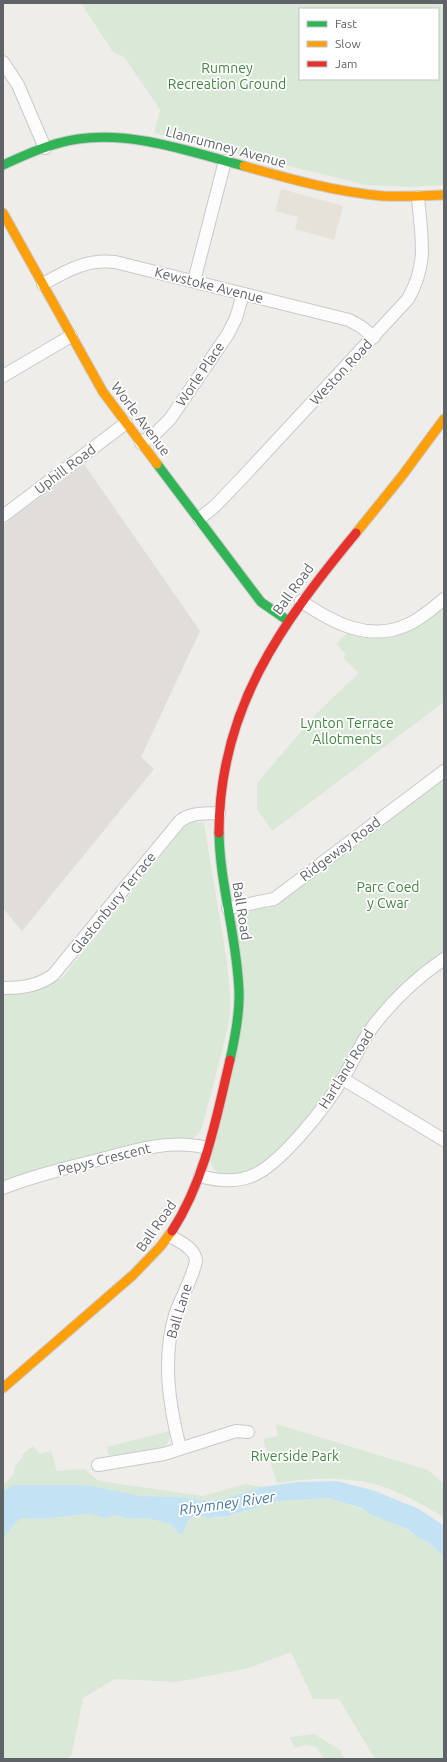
<svg xmlns="http://www.w3.org/2000/svg" width="447" height="1762" viewBox="0 0 447 1762" font-family="Ubuntu,sans-serif">
<style>
.commercial{fill:#e6e2d9}
.education{fill:#e0ddda}
.green{fill:#dae8d7;fill-rule:evenodd}
.water{fill:#c3e2f3}
.lines{fill:none;stroke-linecap:round;stroke-linejoin:round}
.street-casing{stroke:#c9c9c9;stroke-width:14}
.fast-casing{stroke:#cbcbcb;stroke-width:11}
.slow-casing{stroke:#cbcbcb;stroke-width:11}
.jam-casing{stroke:#cbcbcb;stroke-width:11}
.street{stroke:#fcfcfc;stroke-width:12}
.fast{stroke:#30b455;stroke-width:9}
.slow{stroke:#ff9f0a;stroke-width:9}
.jam{stroke:#e5322d;stroke-width:9}
.labels{text-anchor:middle;dominant-baseline:central;stroke-width:3.5;stroke-linejoin:round;paint-order:stroke}
.park-label{font-size:14px;fill:#428540;stroke:#fff}
.street-label{font-size:14px;fill:#5f6367;stroke:#fff}
.water-label{font-size:15px;font-style:italic;fill:#4b7aa0;stroke:#fff}
</style>
<rect width="100%" height="100%" fill="#eeedea"/>
<!-- commercial -->
<polygon class="commercial" points="281,189 343,206 334,240 295,229 298,217 275,211"/>
<!-- education -->
<polygon class="education" points="84,464 200,631 141,757 154,769 22,931 3,908 3,525"/>
<!-- green -->
<g class="green">
<path d="M81 3H444V185L411 187 367 185 154 133 160 110 157 105 124 57 113 52ZM300 9H438V79H300Z"/>
<polygon points="444,604 444,702 272,831 257,809 257,783 316,714 359,673 343,658 346,654 336,644 348,632 373,636"/>
<polygon points="444,777 444,955 421,971 304,1122 265,1163 252,1170 236,1175 220,1174 213,1168 210,1159 233,1071 236,919 243,909 255,907"/>
<path d="M193 822 204 823 227 962 230 993V1013L226 1035 202 1128 197 1135 190 1140 3 1185V992C28 996 41 990 62 978L186 825Z"/>
<path d="M276 1424 428 1470 444 1484V1517C424 1506 403 1493 381 1486 348 1476 311 1478 277 1483L263 1439 278 1436Z"/>
<path d="M169 1431C170 1436 170 1441 165 1446 160 1450 121 1454 111 1456L108 1454 107 1447Z"/>
<polygon points="33,1446 40,1454 51,1451 57,1471 84,1469 99,1481 203,1496 245,1484 263,1487 226,1498 209,1501 178,1497 141,1496 92,1486 14,1485 3,1491 3,1486 13,1475 15,1466 23,1457 22,1455"/>
<path d="M328 1498C365 1509 417 1529 444 1557V1759H375L339 1699H313L291 1652 249 1668 177 1682 115 1679 83 1698 72 1754 67 1759H3V1539L10 1529 21 1518 42 1519 90 1514 106 1518 115 1515 129 1519 146 1518 171 1524 177 1532 186 1527 189 1519 200 1514C224 1526 253 1505 278 1501 294 1499 311 1499 328 1498Z"/>
<polygon points="314,1734 340,1750 345,1759 324,1759 316,1747 306,1745 294,1748 290,1737"/>
</g>
<!-- water -->
<polygon class="water" points="337,1481 375,1491 419,1509 444,1526 444,1557 434,1547 405,1528 372,1515 361,1508 328,1498 277,1501 229,1516 208,1518 199,1514 189,1519 182,1535 177,1532 171,1524 146,1518 129,1519 115,1515 106,1518 89,1514 42,1519 21,1518 10,1529 3,1539 3,1491 14,1485 74,1485 92,1486 141,1496 178,1497 209,1501 226,1498 263,1487 298,1482"/>
<g class="lines">
<defs>
<g id="street">
<polyline points="3,62 18,85 45,148"/>
<polyline points="194,281 225,161"/>
<path d="M43 284C68 270 86 259 115 262L349 320 360 326 374 337"/>
<polyline points="3,376 71,336"/>
<polyline points="141,443 157,432 170,419 228,334 236,318 243,294"/>
<polyline points="3,516 126,423"/>
<path d="M199 519 215 506 241 479 408 299C429 262 421 237 418 197"/>
<path d="M301 601C333 623 370 643 409 624 422 618 433 608 444 599"/>
<polyline points="228,908 274,899 444,771"/>
<path d="M3 988C22 988 38 986 53 975L180 821C191 812 205 814 219 813"/>
<polyline points="343,1079 444,1140"/>
<path d="M200 1176C217 1181 240 1183 256 1174 284 1160 327 1105 343 1078 354 1061 361 1041 374 1025 394 999 416 978 444 959"/>
<path d="M3 1188C32 1176 63 1169 94 1161 130 1152 169 1138 207 1148"/>
<path d="M170 1236C180 1242 195 1248 196 1261 192 1280 181 1297 175 1315 162 1359 169 1405 180 1448"/>
<polyline points="98,1465 164,1454 236,1431 248,1432"/>
</g>
<g id="fast">
<path d="M3 165C27 154 51 143 78 139 133 131 191 152 244 166"/>
<polyline points="157,464 261,602 287,620"/>
<path d="M219 833C220 886 237 937 239 991 240 1014 235 1038 230 1060"/>
</g>
<g id="slow">
<path d="M244 166C290 179 336 192 383 196 403 197 423 196 444 195"/>
<polyline points="3,213 103,392 157,464"/>
<polyline points="356,533 402,476 444,419"/>
<polyline points="3,1388 133,1275 160,1247 172,1231"/>
</g>
<g id="jam">
<path d="M219 833C219 709 281 624 356 533"/>
<path d="M172 1231C205 1180 216 1119 230 1060"/>
</g>
</defs>
<!-- street casing -->
<use href="#street" class="street-casing"/>
<!-- fast casing -->
<use href="#fast" class="fast-casing"/>
<!-- slow casing -->
<use href="#slow" class="slow-casing"/>
<!-- jam casing -->
<use href="#jam" class="jam-casing"/>
<!-- street -->
<use href="#street" class="street"/>
<!-- fast -->
<use href="#fast" class="fast"/>
<!-- slow -->
<use href="#slow" class="slow"/>
<!-- jam -->
<use href="#jam" class="jam"/>
</g>
<g class="labels">
<!-- park labels -->
<g class="park-label">
<text x="227" y="68">Rumney<tspan x="227" dy="16">Recreation Ground</tspan></text>
<text x="347" y="723">Lynton Terrace<tspan x="347" dy="16">Allotments</tspan></text>
<text x="388" y="887">Parc Coed<tspan x="388" dy="16">y Cwar</tspan></text>
<text x="295" y="1456">Riverside Park</text>
</g>
<!-- street labels -->
<g class="street-label">
<text transform="translate(226 147) rotate(15)">Llanrumney Avenue</text>
<text transform="translate(209 285) rotate(14)">Kewstoke Avenue</text>
<text transform="translate(341 372) rotate(-47)">Weston Road</text>
<text transform="translate(200 374) rotate(-56)">Worle Place</text>
<text transform="translate(141 419) rotate(53)">Worle Avenue</text>
<text transform="translate(65 469) rotate(-37)">Uphill Road</text>
<text transform="translate(293 589) rotate(-54)">Ball Road</text>
<text transform="translate(340 849) rotate(-37)">Ridgeway Road</text>
<text transform="translate(113 903) rotate(-51)">Glastonbury Terrace</text>
<text transform="translate(242 911) rotate(81)">Ball Road</text>
<text transform="translate(346 1069) rotate(-58)">Hartland Road</text>
<text transform="translate(104 1159) rotate(-14)">Pepys Crescent</text>
<text transform="translate(156 1226) rotate(-55)">Ball Road</text>
<text transform="translate(179 1311) rotate(-73)">Ball Lane</text>
</g>
<!-- water labels -->
<g class="water-label">
<text transform="translate(227 1503) rotate(-8)">Rhymney River</text>
</g>
</g>
<!-- border -->
<rect width="447" height="1762" fill="none" stroke="#5f6367" stroke-width="8"/>
<!-- legend -->
<rect x="299" y="8" width="140" height="72" fill="#ffffff" stroke="#bfc1c2"/>
<rect x="307" y="21" width="20" height="6" fill="#30b455" stroke="#bfc1c2"/>
<text x="335" y="28" font-size="12" fill="#5f6367">Fast</text>
<rect x="307" y="41" width="20" height="6" fill="#ff9f0a" stroke="#bfc1c2"/>
<text x="335" y="48" font-size="12" fill="#5f6367">Slow</text>
<rect x="307" y="61" width="20" height="6" fill="#e5322d" stroke="#bfc1c2"/>
<text x="335" y="68" font-size="12" fill="#5f6367">Jam</text>
</svg>
